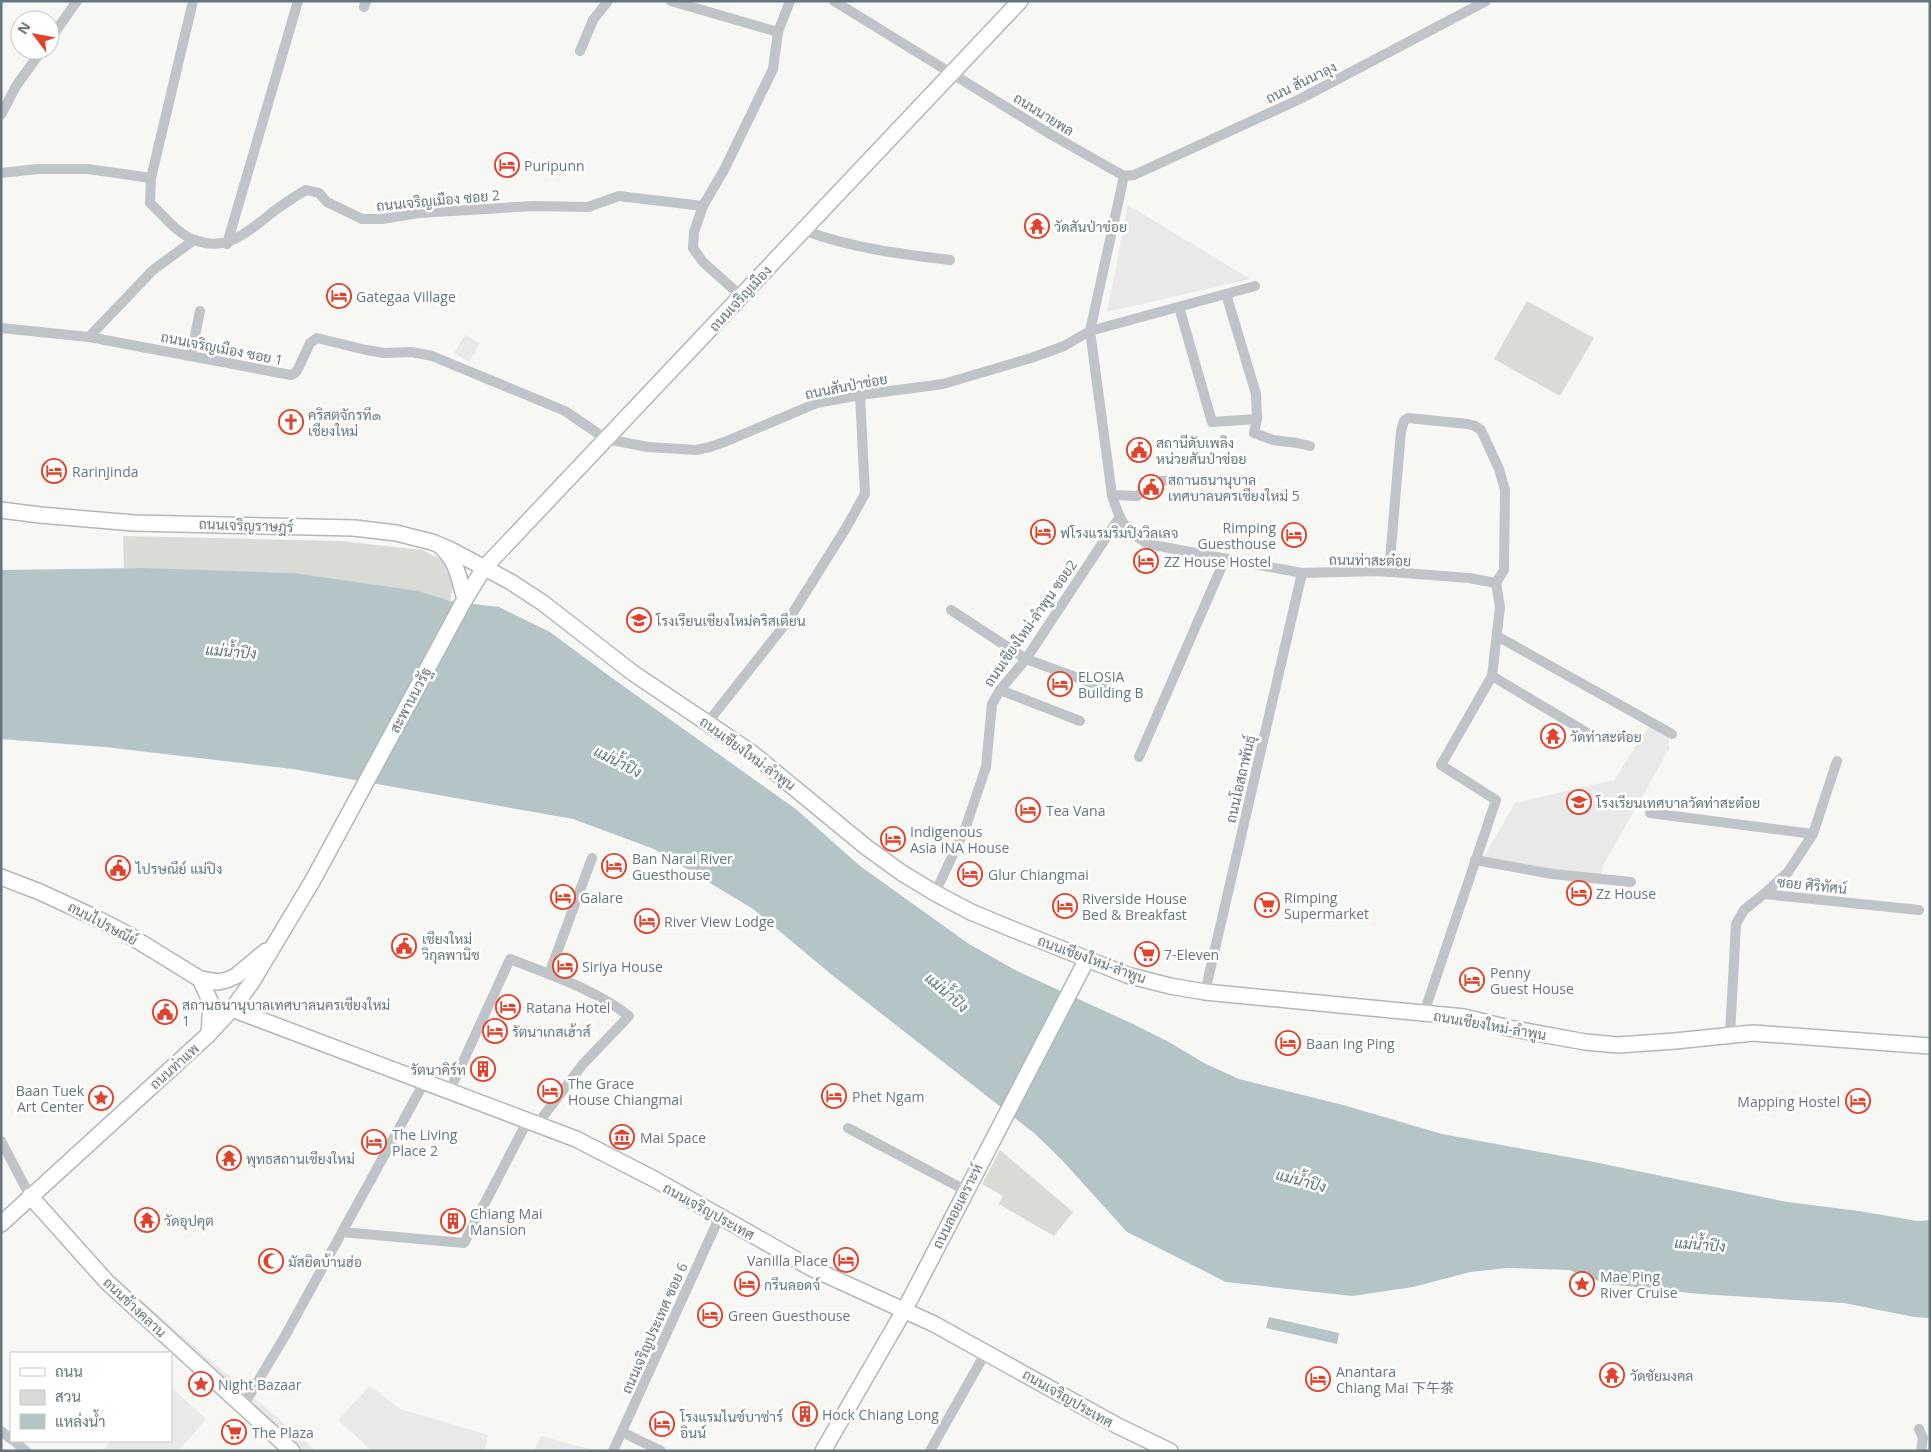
<svg xmlns="http://www.w3.org/2000/svg" width="1931" height="1452" viewBox="0 0 1931 1452" font-family="'Open Sans','Noto Sans SC',Sarabun,sans-serif">
<style>
.built{fill:#e8e9e8}
.green{fill:#d8dcd4}
.water{fill:#b5c4c6}
.lines{fill:none;stroke-linecap:round;stroke-linejoin:round}
.secondary-casing{stroke:#b1b8bb;stroke-width:18}
.street{stroke:#bec4c7;stroke-width:10}
.secondary{stroke:#fff;stroke-width:15}
.labels{text-anchor:middle;dominant-baseline:central;stroke-width:5;stroke-linejoin:round;paint-order:stroke}
.street-label{font-size:14px;fill:#63767f;stroke:#fff}
.poi-label{font-size:14px;fill:#63767f;stroke:#fff;text-anchor:start}
.water-label{font-size:15px;font-style:italic;fill:#5e767a;stroke:#fff}
</style>
<rect width="100%" height="100%" fill="#f7f7f4"/>
<!-- built -->
<g class="built">
<polygon points="1128,205 1250,279 1107,312"/>
<polygon points="465,335 480,343 469,362 454,353"/>
<polygon points="1649,726 1669,736 1669,749 1605,862 1599,878 1484,857 1515,803 1614,780"/>
<polygon points="119,1281 316,1451 279,1451 108,1291"/>
<polygon points="370,1386 400,1409 488,1435 484,1451 372,1451 338,1420"/>
<polygon points="171,1387 206,1419 178,1451 102,1451 111,1441 171,1441"/>
<polygon points="541,1436 574,1445 598,1451 534,1451"/>
</g>
<!-- green -->
<g class="green">
<polygon points="1527,301 1594,338 1560,396 1494,359"/>
<polygon points="123,536 340,541 422,550 457,567 450,601 419,591 294,573 124,568"/>
<polygon points="1000,1150 1073,1212 1054,1236 999,1204 1003,1196 982,1184"/>
</g>
<!-- water -->
<g class="water">
<polygon points="144,568 294,573 419,591 450,601 499,607 550,632 612,678 797,810 860,866 969,944 1019,972 1131,1023 1169,1042 1204,1063 1239,1079 1343,1105 1442,1134 1589,1161 1787,1202 1859,1211 1917,1221 1930,1220 1930,1318 1914,1317 1844,1303 1700,1294 1607,1284 1569,1270 1507,1268 1470,1272 1413,1287 1352,1296 1226,1282 1127,1232 1061,1159 1034,1133 832,975 753,909 654,849 573,819 293,769 105,747 1,739 1,570"/>
<polygon points="1269,1317 1339,1333 1337,1344 1266,1328"/>
</g>
<g class="lines">
<defs>
<g id="secondary">
<polyline points="1,510 40,515 134,523 354,528 396,533 432,542 449,549 511,582 543,603 633,673 752,753 866,847 902,873 935,893 971,912 1007,927 1127,975 1170,986 1205,992 1464,1017 1509,1028 1585,1042 1618,1045 1675,1041 1753,1033 1930,1046"/>
<path d="M443 549C458 563 459 580 465 599"/>
<polyline points="1,877 40,892 96,918 127,934 200,979 218,982 227,980 236,976 266,951"/>
<polyline points="200,979 211,1003 209,1034"/>
<polyline points="232,1009 576,1139 654,1179 811,1268 934,1324 1118,1426 1170,1451"/>
<polyline points="30,1196 107,1282 292,1451"/>
<polyline points="1,1224 209,1034 232,1009 252,982 313,880 465,599 484,568 1020,1"/>
<polyline points="823,1451 905,1309 1087,959"/>
</g>
</defs>
<!-- secondary casing -->
<use href="#secondary" class="secondary-casing"/>
<!-- street -->
<g class="street">
<path d="M193 1 151 178 150 203C163 215 177 234 195 240 227 253 250 230 274 211 284 204 295 196 306 190L319 193 327 202 362 219H382L419 213 533 206 588 207 619 196 703 206"/>
<polyline points="671,1 778,32"/>
<polyline points="834,1 1050,134 1124,176"/>
<polyline points="364,7 366,1"/>
<polyline points="50,39 77,1"/>
<polyline points="580,51 593,20 608,1"/>
<polyline points="1,115 16,86 42,50"/>
<polyline points="1,173 38,169 88,169 151,178"/>
<path d="M1124 176 1090 331 1112 495C1120 522 1124 529 1148 544L1302 573 1378 571 1469 578 1496 583"/>
<polyline points="1124,176 1134,175 1300,99 1486,1"/>
<path d="M803 230C851 248 900 254 950 260"/>
<polyline points="227,244 298,1"/>
<polyline points="741,296 703,262 693,248 694,232 703,206 725,168 773,69 778,32 790,1"/>
<polyline points="1179,307 1212,422 1257,419 1256,394 1226,294"/>
<polyline points="1,328 89,337 291,375 295,373 298,369 310,343 317,338 366,350 384,353 412,352 432,356 565,411 606,439 648,447 696,450 710,447 727,441 817,403 860,395 943,384 1031,358 1064,346 1090,331 1255,286"/>
<polyline points="89,337 153,270 194,240"/>
<polyline points="191,356 200,311"/>
<polyline points="1257,419 1254,433 1273,440 1297,443 1310,446"/>
<polyline points="1112,495 1137,496 1161,481 1185,480"/>
<polyline points="1389,572 1401,431 1404,421 1408,418 1468,424 1475,426 1481,430 1499,469 1505,490 1504,570 1496,583"/>
<polyline points="951,610 1026,659 1103,687"/>
<polyline points="1497,636 1672,734"/>
<polyline points="1492,676 1591,735"/>
<polyline points="1000,690 1080,721"/>
<polyline points="708,722 787,622 846,528 865,494 860,395"/>
<polyline points="1139,757 1225,559"/>
<polyline points="1650,813 1813,834"/>
<polyline points="1475,860 1552,874 1631,882"/>
<polyline points="935,893 965,829 986,767 992,704 1000,690 1026,659 1119,518"/>
<polyline points="1764,894 1788,872 1813,834 1837,761"/>
<polyline points="549,974 592,858"/>
<polyline points="1205,992 1302,573"/>
<polyline points="1424,1013 1496,800 1441,765 1492,676 1500,607 1496,583"/>
<polyline points="1730,1035 1736,924 1744,910 1764,894 1919,910"/>
<path d="M450 1090 510 959C551 975 594 989 629 1016L583 1064 538 1123"/>
<polyline points="848,1128 965,1190"/>
<polyline points="1,1141 30,1196"/>
<polyline points="342,1232 464,1243 528,1120"/>
<polyline points="243,1406 285,1336 425,1081"/>
<polyline points="1919,1429 1923,1438 1921,1451"/>
<polyline points="1,1431 11,1439"/>
<polyline points="622,1432 661,1451"/>
<polyline points="14,1441 26,1451"/>
<polyline points="613,1451 720,1216"/>
<polyline points="930,1451 986,1352"/>
</g>
<!-- secondary -->
<use href="#secondary" class="secondary"/>
</g>
<!-- icons -->
<defs>
<symbol id="hotel-ring" viewBox="-11 -11 22 22"><circle r="9.5" fill="#fff" stroke="#e1422b" stroke-width="1.5"/><path d="M-6-4.5h1.5V1H6V5H4.5V3h-9V5H-6ZM-4 0a1.8 1.8 0 1 1 3.6 0ZM.5 0V-2.5h3Q6-2.5 6 0Z" fill="#e1422b"/></symbol>
<symbol id="temple-ring" viewBox="-11 -11 22 22"><circle r="9.5" fill="#fff" stroke="#e1422b" stroke-width="1.5"/><path d="M0-6L5-2H3V0L6.5 2.5H4V6H1.5V3h-3V6H-4V2.5H-6.5L-3 0V-2H-5Z" fill="#e1422b"/></symbol>
<symbol id="church-ring" viewBox="-11 -11 22 22"><circle r="9.5" fill="#fff" stroke="#e1422b" stroke-width="1.5"/><path d="M-1.2-6h2.4v3.5h3.3v2.4h-3.3V6h-2.4V-.1h-3.3v-2.4h3.3Z" fill="#e1422b"/></symbol>
<symbol id="civic-ring" viewBox="-11 -11 22 22"><circle r="9.5" fill="#fff" stroke="#e1422b" stroke-width="1.5"/><path d="M-.6-6.5H3V-4.5H.6V-3L4-1V1h2V6H-6V1h2V-1L-.6-3ZM-1.2 2.5V6h2.4V2.5Z" fill="#e1422b"/></symbol>
<symbol id="school-ring" viewBox="-11 -11 22 22"><circle r="9.5" fill="#fff" stroke="#e1422b" stroke-width="1.5"/><path d="M0-5L7-2L0 1L-7-2ZM-4 1L0 2.5L4 1V4Q0 6-4 4Z" fill="#e1422b"/></symbol>
<symbol id="supermarket-ring" viewBox="-11 -11 22 22"><circle r="9.5" fill="#fff" stroke="#e1422b" stroke-width="1.5"/><path d="M-6-5.5h2.5l.6 2H6L4.5 2H-2.5L-4.4-4H-6ZM-1.5 3.2a1.3 1.3 0 1 0 .1 0ZM3 3.2a1.3 1.3 0 1 0 .1 0Z" fill="#e1422b"/></symbol>
<symbol id="building-ring" viewBox="-11 -11 22 22"><circle r="9.5" fill="#fff" stroke="#e1422b" stroke-width="1.5"/><path d="M-4-6H4V6H1V3H-1V6H-4ZM-2.5-4.3h1.7v1.8h-1.7ZM.8-4.3h1.7v1.8H.8ZM-2.5-1h1.7V.8h-1.7ZM.8-1h1.7V.8H.8Z" fill="#e1422b"/></symbol>
<symbol id="sight-ring" viewBox="-11 -11 22 22"><circle r="9.5" fill="#fff" stroke="#e1422b" stroke-width="1.5"/><path d="M0-6L1.8-2.2L6-1.7L2.9 1.2L3.7 5.4L0 3.3L-3.7 5.4L-2.9 1.2L-6-1.7L-1.8-2.2Z" fill="#e1422b"/></symbol>
<symbol id="museum-ring" viewBox="-11 -11 22 22"><circle r="9.5" fill="#fff" stroke="#e1422b" stroke-width="1.5"/><path d="M0-6L6-3V-2H-6V-3ZM-5-1h2V3h-2ZM-1-1h2V3h-2ZM3-1h2V3H3ZM-6 4H6V6H-6Z" fill="#e1422b"/></symbol>
<symbol id="mosque-ring" viewBox="-11 -11 22 22"><circle r="9.5" fill="#fff" stroke="#e1422b" stroke-width="1.5"/><path d="M3.5-4.9A6 6 0 1 0 3.5 4.9A5 5 0 1 1 3.5-4.9Z" fill="#e1422b"/></symbol>
</defs>
<g fill-rule="evenodd">
<use href="#hotel-ring" x="493" y="151" width="28" height="28"/>
<use href="#temple-ring" x="1023" y="212" width="28" height="28"/>
<use href="#hotel-ring" x="325" y="282" width="28" height="28"/>
<use href="#church-ring" x="277" y="408" width="28" height="28"/>
<use href="#civic-ring" x="1125" y="436" width="28" height="28"/>
<use href="#hotel-ring" x="40" y="457" width="28" height="28"/>
<use href="#civic-ring" x="1137" y="473" width="28" height="28"/>
<use href="#hotel-ring" x="1029" y="518" width="28" height="28"/>
<use href="#hotel-ring" x="1280" y="521" width="28" height="28"/>
<use href="#hotel-ring" x="1132" y="547" width="28" height="28"/>
<use href="#school-ring" x="625" y="606" width="28" height="28"/>
<use href="#hotel-ring" x="1046" y="670" width="28" height="28"/>
<use href="#temple-ring" x="1539" y="722" width="28" height="28"/>
<use href="#school-ring" x="1565" y="788" width="28" height="28"/>
<use href="#hotel-ring" x="1014" y="796" width="28" height="28"/>
<use href="#hotel-ring" x="879" y="825" width="28" height="28"/>
<use href="#hotel-ring" x="600" y="852" width="28" height="28"/>
<use href="#civic-ring" x="104" y="854" width="28" height="28"/>
<use href="#hotel-ring" x="956" y="860" width="28" height="28"/>
<use href="#hotel-ring" x="1565" y="879" width="28" height="28"/>
<use href="#hotel-ring" x="549" y="883" width="28" height="28"/>
<use href="#supermarket-ring" x="1253" y="891" width="28" height="28"/>
<use href="#hotel-ring" x="1051" y="892" width="28" height="28"/>
<use href="#hotel-ring" x="633" y="907" width="28" height="28"/>
<use href="#civic-ring" x="390" y="932" width="28" height="28"/>
<use href="#supermarket-ring" x="1133" y="940" width="28" height="28"/>
<use href="#hotel-ring" x="551" y="952" width="28" height="28"/>
<use href="#hotel-ring" x="1458" y="966" width="28" height="28"/>
<use href="#hotel-ring" x="494" y="993" width="28" height="28"/>
<use href="#civic-ring" x="151" y="998" width="28" height="28"/>
<use href="#hotel-ring" x="481" y="1017" width="28" height="28"/>
<use href="#hotel-ring" x="1274" y="1029" width="28" height="28"/>
<use href="#building-ring" x="469" y="1055" width="28" height="28"/>
<use href="#hotel-ring" x="536" y="1077" width="28" height="28"/>
<use href="#hotel-ring" x="820" y="1082" width="28" height="28"/>
<use href="#sight-ring" x="87" y="1084" width="28" height="28"/>
<use href="#hotel-ring" x="1844" y="1087" width="28" height="28"/>
<use href="#museum-ring" x="608" y="1123" width="28" height="28"/>
<use href="#hotel-ring" x="360" y="1128" width="28" height="28"/>
<use href="#temple-ring" x="215" y="1144" width="28" height="28"/>
<use href="#temple-ring" x="133" y="1206" width="28" height="28"/>
<use href="#building-ring" x="439" y="1207" width="28" height="28"/>
<use href="#hotel-ring" x="832" y="1246" width="28" height="28"/>
<use href="#mosque-ring" x="257" y="1247" width="28" height="28"/>
<use href="#hotel-ring" x="733" y="1270" width="28" height="28"/>
<use href="#sight-ring" x="1568" y="1270" width="28" height="28"/>
<use href="#hotel-ring" x="696" y="1301" width="28" height="28"/>
<use href="#temple-ring" x="1598" y="1361" width="28" height="28"/>
<use href="#hotel-ring" x="1304" y="1365" width="28" height="28"/>
<use href="#sight-ring" x="187" y="1370" width="28" height="28"/>
<use href="#building-ring" x="791" y="1400" width="28" height="28"/>
<use href="#hotel-ring" x="648" y="1410" width="28" height="28"/>
<use href="#supermarket-ring" x="220" y="1418" width="28" height="28"/>
</g>
<g class="labels">
<!-- street labels -->
<g class="street-label">
<text transform="translate(1301 82) rotate(-26)">ถนน สันนาลุง</text>
<text transform="translate(1044 114) rotate(32)">ถนนนายพล</text>
<text transform="translate(438 200) rotate(-5)">ถนนเจริญเมือง ซอย 2</text>
<text transform="translate(740 298) rotate(-47)">ถนนเจริญเมือง</text>
<text transform="translate(222 348) rotate(11)">ถนนเจริญเมือง ซอย 1</text>
<text transform="translate(846 386) rotate(-11)">ถนนสันป่าข่อย</text>
<text transform="translate(246 525) rotate(2)">ถนนเจริญราษฎร์</text>
<text transform="translate(1370 560) rotate(1)">ถนนท่าสะต๋อย</text>
<text transform="translate(1030 623) rotate(-55)">ถนนเชียงใหม่-ลำพูน ซอย2</text>
<text transform="translate(410 700) rotate(-62)">สะพานนวรัฐ</text>
<text transform="translate(748 753) rotate(36)">ถนนเชียงใหม่-ลำพูน</text>
<text transform="translate(1240 779) rotate(-77)">ถนนโอสถาพันธุ์</text>
<text transform="translate(1812 885) rotate(6)">ซอย ศิริทัศน์</text>
<text transform="translate(103 923) rotate(28)">ถนนไปรษณีย์</text>
<text transform="translate(1092 959) rotate(20)">ถนนเชียงใหม่-ลำพูน</text>
<text transform="translate(1490 1025) rotate(10)">ถนนเชียงใหม่-ลำพูน</text>
<text transform="translate(174 1066) rotate(-42)">ถนนท่าแพ</text>
<text transform="translate(957 1206) rotate(-63)">ถนนลอยเคราะห์</text>
<text transform="translate(709 1211) rotate(29)">ถนนเจริญประเทศ</text>
<text transform="translate(135 1307) rotate(43)">ถนนช้างคลาน</text>
<text transform="translate(654 1328) rotate(-66)">ถนนเจริญประเทศ ซอย 6</text>
<text transform="translate(1068 1398) rotate(30)">ถนนเจริญประเทศ</text>
</g>
<!-- poi labels -->
<g class="poi-label">
<text x="524" y="165">Puripunn</text>
<text x="1054" y="226">วัดสันป่าข่อย</text>
<text x="356" y="296">Gategaa Village</text>
<text x="308" y="414">คริสตจักรที๑<tspan x="308" dy="16">เชียงใหม่</tspan></text>
<text x="1156" y="442">สถานีดับเพลิง<tspan x="1156" dy="16">หน่วยสันป่าข่อย</tspan></text>
<text x="72" y="471">RarinJinda</text>
<text x="1168" y="479">สถานธนานุบาล<tspan x="1168" dy="16">เทศบาลนครเชียงใหม่ 5</tspan></text>
<text x="1276" y="527" text-anchor="end">Rimping<tspan x="1276" dy="16">Guesthouse</tspan></text>
<text x="1060" y="532">ฟโรงแรมริมปิงวิลเลจ</text>
<text x="1164" y="561">ZZ House Hostel</text>
<text x="656" y="620">โรงเรียนเชียงใหม่คริสเตียน</text>
<text x="1078" y="676">ELOSIA<tspan x="1078" dy="16">Building B</tspan></text>
<text x="1570" y="736">วัดท่าสะต๋อย</text>
<text x="1596" y="802">โรงเรียนเทศบาลวัดท่าสะต๋อย</text>
<text x="1046" y="810">Tea Vana</text>
<text x="910" y="831">Indigenous<tspan x="910" dy="16">Asia INA House</tspan></text>
<text x="632" y="858">Ban Narai River<tspan x="632" dy="16">Guesthouse</tspan></text>
<text x="136" y="868">ไปรษณีย์ แม่ปิง</text>
<text x="988" y="874">Glur Chiangmai</text>
<text x="1596" y="893">Zz House</text>
<text x="580" y="897">Galare</text>
<text x="1284" y="897">Rimping<tspan x="1284" dy="16">Supermarket</tspan></text>
<text x="1082" y="898">Riverside House<tspan x="1082" dy="16">Bed &amp; Breakfast</tspan></text>
<text x="664" y="921">River View Lodge</text>
<text x="422" y="938">เชียงใหม่<tspan x="422" dy="16">วิกุลพานิช</tspan></text>
<text x="1164" y="954">7-Eleven</text>
<text x="582" y="966">Siriya House</text>
<text x="1490" y="972">Penny<tspan x="1490" dy="16">Guest House</tspan></text>
<text x="182" y="1004">สถานธนานุบาลเทศบาลนครเชียงใหม่<tspan x="182" dy="16">1</tspan></text>
<text x="526" y="1007">Ratana Hotel</text>
<text x="512" y="1031">รัตนาเกสเฮ้าส์</text>
<text x="1306" y="1043">Baan Ing Ping</text>
<text x="466" y="1069" text-anchor="end">รัตนาคิร์ท</text>
<text x="568" y="1083">The Grace<tspan x="568" dy="16">House Chiangmai</tspan></text>
<text x="84" y="1090" text-anchor="end">Baan Tuek<tspan x="84" dy="16">Art Center</tspan></text>
<text x="852" y="1096">Phet Ngam</text>
<text x="1840" y="1101" text-anchor="end">Mapping Hostel</text>
<text x="392" y="1134">The Living<tspan x="392" dy="16">Place 2</tspan></text>
<text x="640" y="1137">Mai Space</text>
<text x="246" y="1158">พุทธสถานเชียงใหม่</text>
<text x="470" y="1213">Chiang Mai<tspan x="470" dy="16">Mansion</tspan></text>
<text x="164" y="1220">วัดอุปคุต</text>
<text x="828" y="1260" text-anchor="end">Vanilla Place</text>
<text x="288" y="1261">มัสยิดบ้านฮ่อ</text>
<text x="1600" y="1276">Mae Ping<tspan x="1600" dy="16">River Cruise</tspan></text>
<text x="764" y="1284">กรีนลอดจ์</text>
<text x="728" y="1315">Green Guesthouse</text>
<text x="1336" y="1371">Anantara<tspan x="1336" dy="16">Chiang Mai 下午茶</tspan></text>
<text x="1630" y="1375">วัดชัยมงคล</text>
<text x="218" y="1384">Night Bazaar</text>
<text x="822" y="1414">Hock Chiang Long</text>
<text x="680" y="1416">โรงแรมไนซ์บาซ่าร์<tspan x="680" dy="16">อินน์</tspan></text>
<text x="252" y="1432">The Plaza</text>
</g>
<!-- water labels -->
<g class="water-label">
<text transform="translate(231 651) rotate(5)">แม่น้ำปิง</text>
<text transform="translate(618 761) rotate(27)">แม่น้ำปิง</text>
<text transform="translate(947 992) rotate(41)">แม่น้ำปิง</text>
<text transform="translate(1301 1180) rotate(15)">แม่น้ำปิง</text>
<text transform="translate(1700 1244) rotate(5)">แม่น้ำปิง</text>
</g>
</g>
<!-- border -->
<rect width="1931" height="1452" fill="none" stroke="#63767f" stroke-width="5"/>
<!-- legend -->
<rect x="10" y="1352" width="162" height="90" fill="#ffffff" stroke="#c1c8cc"/>
<rect x="20" y="1368" width="25" height="8" fill="#ffffff" stroke="#c1c8cc"/>
<text x="55" y="1377" font-size="15" fill="#63767f">ถนน</text>
<rect x="20" y="1390" width="25" height="15" fill="#d8dcd4" stroke="#c1c8cc"/>
<text x="55" y="1402" font-size="15" fill="#63767f">สวน</text>
<rect x="20" y="1414" width="25" height="15" fill="#b5c4c6" stroke="#c1c8cc"/>
<text x="55" y="1427" font-size="15" fill="#63767f">แหล่งน้ำ</text>
<!-- north arrow -->
<g transform="translate(35 35) rotate(302)"><circle r="24" fill="#ffffff" stroke="#c1c8cc"/>
<path d="M0-4L9 19L0 12L-9 19Z" fill="#e1422b"/>
<text y="-8" font-size="14" font-weight="bold" text-anchor="middle" fill="#63767f">N</text>
</g>
</svg>
